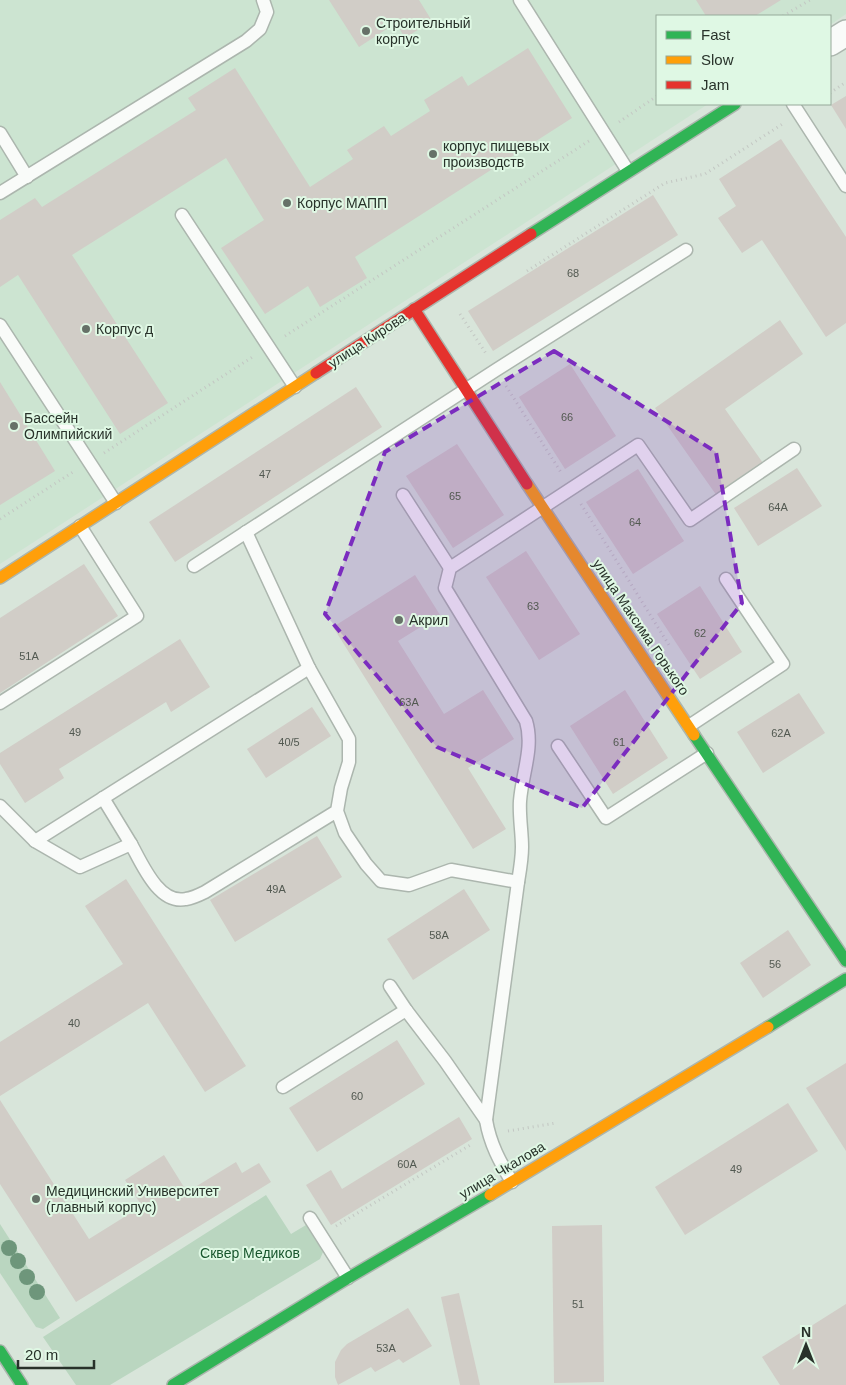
<svg xmlns="http://www.w3.org/2000/svg" width="846" height="1385" viewBox="0 0 846 1385" font-family="Helvetica,sans-serif">
<style>
.built{fill:#cce4d1}
.green{fill:#bad6c0}
.building{fill:#d1cdc7}
.lines{fill:none;stroke-linecap:round;stroke-linejoin:round}
.lane-casing{stroke:#acb6ae;stroke-width:15}
.street-casing{stroke:#acb6ae;stroke-width:28}
.fast-casing{stroke:#acb6ae;stroke-width:14}
.slow-casing{stroke:#acb6ae;stroke-width:14}
.jam-casing{stroke:#acb6ae;stroke-width:14}
.path{stroke:#c3c7c3;stroke-width:3;stroke-dasharray:1 4;stroke-linecap:butt}
.lane{stroke:#f9fbf9;stroke-width:12}
.street{stroke:#f9fbf9;stroke-width:25}
.fast{stroke:#30b455;stroke-width:11}
.slow{stroke:#ff9f0a;stroke-width:11}
.jam{stroke:#e5322d;stroke-width:11}
.tree{fill:#6e967b}
.marked{fill:#7b2cbf;fill-opacity:0.2;stroke:#7b2cbf;stroke-width:4;stroke-dasharray:10 6;stroke-linejoin:round}
.poi-dot{fill:#667168;stroke:#dff8e4;stroke-width:2}
.labels{text-anchor:middle;dominant-baseline:central;stroke-width:4;stroke-linejoin:round;paint-order:stroke}
.number-label{font-size:11px;fill:#525951}
.poi-label{font-size:14px;fill:#28322a;stroke:#dff8e4;text-anchor:start}
.street-label{font-size:14px;fill:#28322a;stroke:#dff8e4}
.park-label{font-size:14px;fill:#18562d;stroke:#dff8e4}
</style>
<rect width="100%" height="100%" fill="#d8e5da"/>
<!-- built -->
<polygon class="built" points="0,0 846,0 846,14 830,25 830,16 657,16 657,104 708,104 0,564"/>
<!-- green -->
<g class="green">
<polygon points="266,1195 291,1234 306,1225 323,1252 320,1259 110,1385 76,1385 43,1337"/>
<polygon points="0,1224 60,1318 43,1329 36,1327 0,1273"/>
</g>
<!-- building -->
<g class="building">
<polygon points="329,0 419,0 432,21 405,38 396,23 359,47"/>
<polygon points="696,0 781,0 755,16 706,16"/>
<polygon points="528,48 572,118 355,257 367,278 320,307 308,286 265,314 221,248 264,220 226,158 72,255 168,403 120,434 18,275 0,287 0,220 35,198 42,207 196,110 188,98 235,68 310,187 353,159 347,150 384,126 391,136 430,111 424,100 462,76 468,86"/>
<polygon points="846,96 846,129 831,105"/>
<polygon points="781,139 846,237 846,323 826,337 762,240 742,253 718,218 736,206 719,179"/>
<polygon points="653,195 678,235 493,351 468,311"/>
<polygon points="780,320 803,354 725,409 763,463 717,496 655,408"/>
<polygon points="570,364 616,436 565,469 519,397"/>
<polygon points="0,382 55,471 0,505"/>
<polygon points="356,387 382,427 175,562 149,522"/>
<polygon points="457,444 504,515 453,548 406,476"/>
<polygon points="797,468 822,506 758,546 734,508"/>
<polygon points="638,469 684,541 633,574 586,502"/>
<polygon points="526,551 580,634 539,660 486,577"/>
<polygon points="84,564 118,616 0,693 0,618"/>
<polygon points="415,575 440,615 398,641 444,714 483,690 514,739 468,768 506,829 473,849 333,627"/>
<polygon points="700,586 742,652 700,679 657,614"/>
<polygon points="180,639 210,687 171,712 166,702 59,769 64,778 25,803 0,764 0,753"/>
<polygon points="625,690 668,758 613,794 570,726"/>
<polygon points="799,693 825,733 763,773 737,732"/>
<polygon points="312,707 331,736 266,778 247,749"/>
<polygon points="317,836 342,877 235,942 210,900"/>
<polygon points="126,879 246,1066 205,1092 148,1003 0,1096 0,1042 123,964 85,906"/>
<polygon points="464,889 490,930 413,980 387,939"/>
<polygon points="788,930 811,965 763,998 740,963"/>
<polygon points="397,1040 425,1084 317,1152 289,1108"/>
<polygon points="846,1063 846,1151 806,1088"/>
<polygon points="0,1100 89,1239 142,1206 125,1180 164,1155 187,1192 236,1162 242,1173 259,1163 271,1182 76,1302 0,1184"/>
<polygon points="788,1103 818,1151 685,1235 655,1187"/>
<polygon points="459,1117 472,1139 331,1225 306,1185 331,1170 342,1189"/>
<polygon points="602,1225 604,1382 554,1383 552,1226"/>
<polygon points="459,1293 480,1385 460,1385 441,1297"/>
<polygon points="846,1304 846,1385 780,1385 762,1357"/>
<polygon points="408,1308 432,1346 403,1363 399,1359 375,1372 371,1367 338,1385 335,1377 335,1362 341,1350 347,1344"/>
</g>
<g class="lines">
<defs>
<g id="lane">
<polyline points="520,0 628,171"/>
<polyline points="793,104 846,186"/>
<polyline points="0,133 27,177"/>
<polyline points="0,193 246,41 260,29 267,12 263,0"/>
<polyline points="182,215 295,387"/>
<polyline points="0,325 116,503"/>
<polyline points="403,495 450,568"/>
<polyline points="246,532 309,668"/>
<polyline points="194,566 496,370 686,250"/>
<polyline points="0,703 137,616 80,526"/>
<polyline points="689,726 783,664 726,579"/>
<polyline points="558,746 606,818 707,753"/>
<polyline points="103,798 131,844"/>
<polyline points="0,806 35,841"/>
<path d="M337 811 205 892C199 895 193 898 186 899 159 905 142 864 131 844L80 867 35 841 309 668 349 739V762L341 788 337 811 345 833 366 864 381 881 409 885 451 870 518 882"/>
<polyline points="390,986 406,1010 445,1061 486,1120"/>
<polyline points="283,1087 406,1010"/>
<path d="M512 1182C500 1162 490 1144 486 1120L518 882C520 870 522 859 522 847 522 832 519 816 520 801 522 774 534 747 526 721L445 588 450 568 638 445 690 520 794 449"/>
<polyline points="310,1218 348,1278"/>
</g>
<polyline id="street" points="830,43 846,33"/>
<g id="fast">
<polyline points="531,234 735,104"/>
<polyline points="694,735 846,961"/>
<polyline points="768,1027 846,979"/>
<polyline points="0,1351 22,1385"/>
<polyline points="173,1385 348,1278 490,1195"/>
</g>
<g id="slow">
<polyline points="527,484 694,735"/>
<polyline points="0,578 316,373"/>
<polyline points="490,1195 768,1027"/>
</g>
<g id="jam">
<polyline points="414,309 527,484"/>
<polyline points="316,373 531,234"/>
</g>
</defs>
<!-- lane casing -->
<use href="#lane" class="lane-casing"/>
<!-- street casing -->
<use href="#street" class="street-casing"/>
<!-- fast casing -->
<use href="#fast" class="fast-casing"/>
<!-- slow casing -->
<use href="#slow" class="slow-casing"/>
<!-- jam casing -->
<use href="#jam" class="jam-casing"/>
<!-- path -->
<g class="path">
<polyline points="783,16 810,0"/>
<polyline points="830,93 846,82"/>
<polyline points="619,122 657,96"/>
<polyline points="527,271 665,183 705,174 784,123"/>
<polyline points="460,314 487,355"/>
<polyline points="285,336 589,141"/>
<polyline points="506,386 562,474"/>
<polyline points="104,453 254,356"/>
<polyline points="581,504 669,645"/>
<polyline points="0,519 73,472"/>
<polyline points="508,1131 556,1123"/>
<polyline points="336,1226 472,1144"/>
</g>
<!-- lane -->
<use href="#lane" class="lane"/>
<!-- street -->
<use href="#street" class="street"/>
<!-- fast -->
<use href="#fast" class="fast"/>
<!-- slow -->
<use href="#slow" class="slow"/>
<!-- jam -->
<use href="#jam" class="jam"/>
</g>
<!-- trees -->
<g class="tree">
<circle cx="9" cy="1248" r="8"/>
<circle cx="18" cy="1261" r="8"/>
<circle cx="27" cy="1277" r="8"/>
<circle cx="37" cy="1292" r="8"/>
</g>
<!-- marked area -->
<path class="marked" d="M554 351 716 452 742 603 582 808 437 747 325 614 385 452Z"/>
<!-- markers -->
<g class="poi-dot">
<circle cx="366" cy="31" r="5"/>
<circle cx="433" cy="154" r="5"/>
<circle cx="287" cy="203" r="5"/>
<circle cx="86" cy="329" r="5"/>
<circle cx="14" cy="426" r="5"/>
<circle cx="399" cy="620" r="5"/>
<circle cx="36" cy="1199" r="5"/>
</g>
<g class="labels">
<!-- number labels -->
<g class="number-label">
<text x="573" y="273">68</text>
<text x="567" y="417">66</text>
<text x="265" y="474">47</text>
<text x="455" y="496">65</text>
<text x="778" y="507">64А</text>
<text x="635" y="522">64</text>
<text x="533" y="606">63</text>
<text x="700" y="633">62</text>
<text x="29" y="656">51А</text>
<text x="409" y="702">63А</text>
<text x="75" y="732">49</text>
<text x="781" y="733">62А</text>
<text x="289" y="742">40/5</text>
<text x="619" y="742">61</text>
<text x="276" y="889">49А</text>
<text x="439" y="935">58А</text>
<text x="775" y="964">56</text>
<text x="74" y="1023">40</text>
<text x="357" y="1096">60</text>
<text x="407" y="1164">60А</text>
<text x="736" y="1169">49</text>
<text x="578" y="1304">51</text>
<text x="386" y="1348">53А</text>
</g>
<!-- poi labels -->
<g class="poi-label">
<text x="376" y="23">Строительный<tspan x="376" dy="16">корпус</tspan></text>
<text x="443" y="146">корпус пищевых<tspan x="443" dy="16">производств</tspan></text>
<text x="297" y="203">Корпус МАПП</text>
<text x="96" y="329">Корпус д</text>
<text x="24" y="418">Бассейн<tspan x="24" dy="16">Олимпийский</tspan></text>
<text x="409" y="620">Акрил</text>
<text x="46" y="1191">Медицинский Университет<tspan x="46" dy="16">(главный корпус)</tspan></text>
</g>
<!-- street labels -->
<g class="street-label">
<text transform="translate(367 340) rotate(-33)">улица Кирова</text>
<text transform="translate(641 627) rotate(56)">улица Максима Горького</text>
<text transform="translate(502 1170) rotate(-31)">улица Чкалова</text>
</g>
<!-- park labels -->
<g class="park-label">
<text x="250" y="1253">Сквер Медиков</text>
</g>
</g>
<!-- legend -->
<rect x="656" y="15" width="175" height="90" fill="#dff8e4" stroke="#96a99a"/>
<rect x="666" y="31" width="25" height="8" fill="#30b455" stroke="#96a99a"/>
<text x="701" y="40" font-size="15" fill="#28322a">Fast</text>
<rect x="666" y="56" width="25" height="8" fill="#ff9f0a" stroke="#96a99a"/>
<text x="701" y="65" font-size="15" fill="#28322a">Slow</text>
<rect x="666" y="81" width="25" height="8" fill="#e5322d" stroke="#96a99a"/>
<text x="701" y="90" font-size="15" fill="#28322a">Jam</text>
<!-- north arrow -->
<g transform="translate(806 1345)" stroke="#dff8e4" stroke-width="4" paint-order="stroke">
<path d="M0-4L9 19L0 12L-9 19Z" fill="#28322a"/>
<text y="-8" font-size="14" font-weight="bold" text-anchor="middle" fill="#28322a">N</text>
</g>
<!-- scale -->
<path d="M18 1360v8h76v-8" fill="none" stroke="#28322a" stroke-width="2.5"/>
<text x="25" y="1360" font-size="15" fill="#28322a" stroke="#dff8e4" stroke-width="4" paint-order="stroke">20 m</text>
</svg>
